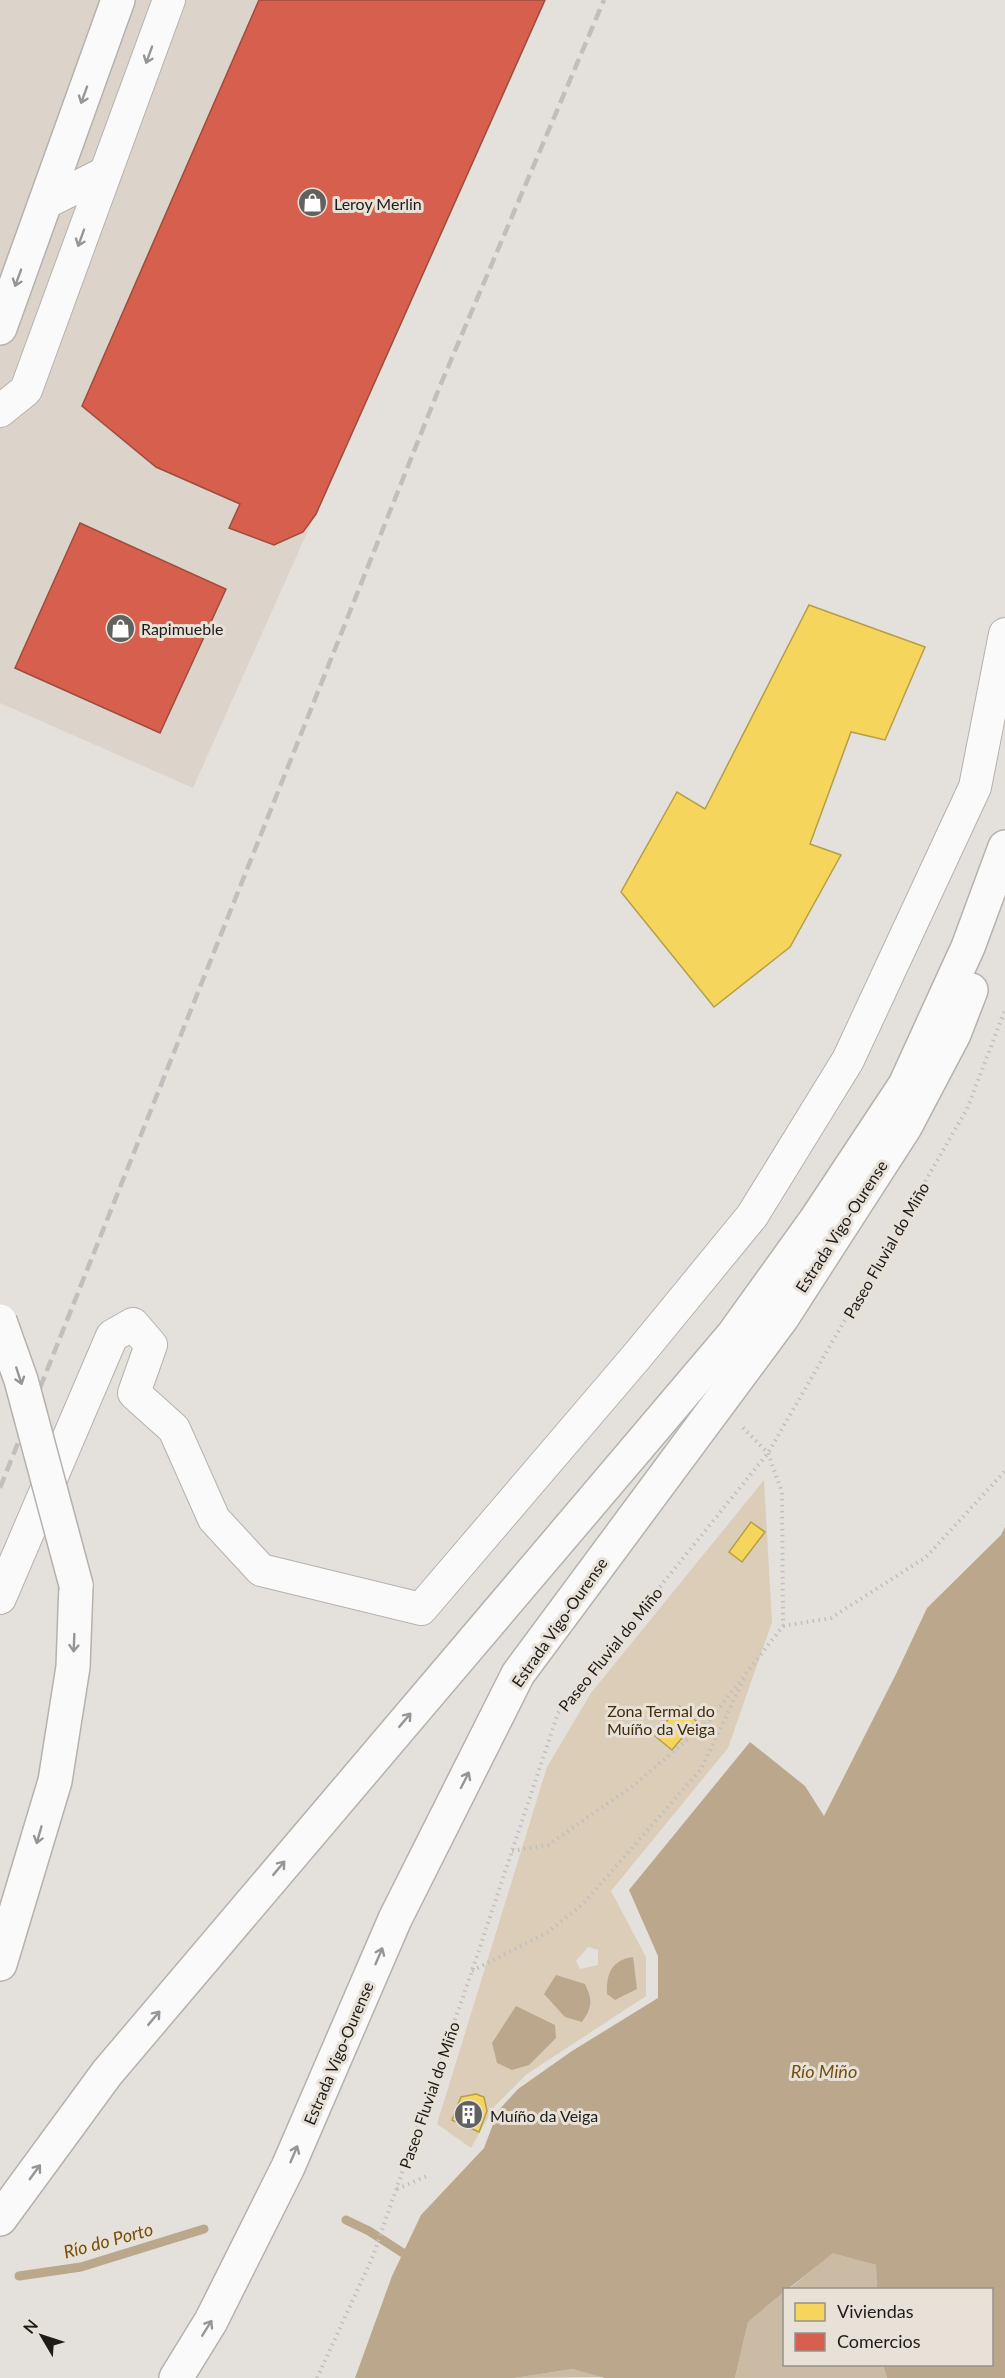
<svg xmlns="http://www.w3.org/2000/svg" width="1005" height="2378" viewBox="0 0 1005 2378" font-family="Lato,sans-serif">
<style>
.built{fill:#dcd4cb}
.green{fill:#dccdb9;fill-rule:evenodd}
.forest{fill:#cbbba4}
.water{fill:#bba78c}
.homes{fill:#f6d55c;stroke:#b59e48;stroke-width:1.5}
.shops{fill:#d6604d;stroke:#9f4c3d;stroke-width:1.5}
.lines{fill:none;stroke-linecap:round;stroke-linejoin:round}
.stream{stroke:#bba78c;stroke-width:9}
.minor-casing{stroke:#b5b2ae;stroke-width:34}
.highway-casing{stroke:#b5b2ae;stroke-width:36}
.path{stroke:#c1bfbe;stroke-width:4;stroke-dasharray:1.5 4.5;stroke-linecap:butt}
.minor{stroke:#fbfafa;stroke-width:32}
.highway{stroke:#fbfafa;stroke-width:33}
.rail{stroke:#c0bfbd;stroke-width:4.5;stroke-dasharray:12 6;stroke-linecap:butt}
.highway-bridge-casing{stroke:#b5b2ae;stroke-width:36;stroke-linecap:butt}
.highway-bridge{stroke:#fbfafa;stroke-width:33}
.oneway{stroke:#989695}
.labels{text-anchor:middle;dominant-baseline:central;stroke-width:6;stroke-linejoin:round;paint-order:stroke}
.poi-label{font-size:16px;fill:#1e1c19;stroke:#e7e1d8;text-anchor:start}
.street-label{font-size:16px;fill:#1e1c19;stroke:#e7e1d8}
.park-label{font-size:16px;fill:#412d0d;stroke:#e7e1d8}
.water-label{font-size:18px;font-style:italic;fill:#744e0c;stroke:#e7e1d8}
</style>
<rect width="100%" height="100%" fill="#e4e0dc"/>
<!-- built -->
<polygon class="built" points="0,0 545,0 193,788 0,703"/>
<!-- green -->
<path class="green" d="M764 1480 772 1622 728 1748 611 1891 646 1957V1996L527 2074 494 2107 471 2148 437 2124 547 1767 591 1693ZM588 1947 598 1950V1965L580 1969 576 1961ZM476 2094 484 2097 487 2111 479 2131 452 2120 461 2097Z"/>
<!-- forest -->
<g class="forest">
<polygon points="833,2252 876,2265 877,2289 788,2290"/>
<polygon points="784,2292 784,2364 883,2365 887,2378 735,2378 748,2322"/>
<polygon points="573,2369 606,2377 514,2378"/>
</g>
<!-- water -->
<g class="water">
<polygon points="1005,1527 1005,2378 887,2378 883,2365 992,2364 992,2290 877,2289 876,2265 833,2253 788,2289 784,2290 784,2292 748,2322 735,2378 605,2378 573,2369 514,2378 355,2378 392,2276 421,2215 484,2148 498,2111 518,2089 572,2051 658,1998 658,1956 629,1890 750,1742 805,1786 824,1816 897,1672 927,1608 1001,1535"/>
<path d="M633 1957 637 1989 615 2000 607 1994C606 1973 612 1960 633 1957Z"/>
<path d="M556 1975 585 1984C593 2001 592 2007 582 2022L565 2017 544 1994Z"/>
<polygon points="516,2006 555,2025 556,2038 529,2065 512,2070 497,2063 492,2043"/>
</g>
<!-- homes -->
<g class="homes">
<polygon points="809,605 925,647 885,740 851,732 810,844 841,855 790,947 714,1007 621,892 677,792 705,809"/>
<polygon points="751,1522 765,1532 742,1562 729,1552"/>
<polygon points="679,1706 696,1721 672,1750 655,1736"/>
<polygon points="476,2094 484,2097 487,2111 479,2132 452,2120 461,2097"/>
</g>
<!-- shops -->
<g class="shops">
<polygon points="259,0 545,0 316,514 303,532 274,545 229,528 240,504 156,467 82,406"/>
<polygon points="80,523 226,589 160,733 15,668"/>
</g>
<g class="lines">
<!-- stream -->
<g class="stream">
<polyline points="346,2220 369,2231 403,2253"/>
<polyline points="19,2276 81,2267 204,2229"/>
</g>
<defs>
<g id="minor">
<polyline points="45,203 105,173"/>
<polyline points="0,411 26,390 169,0"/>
<polyline points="0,1598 112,1336 133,1324 151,1345 134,1393 174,1429 214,1519 261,1570 421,1609 638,1355 752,1216 848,1060 975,787 1005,634"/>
</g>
<g id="highway">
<polyline points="0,328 118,0"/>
<polyline points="0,1964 55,1781 73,1667 76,1585"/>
<polyline points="0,2219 107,2073 733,1335 815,1221 905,1085 968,947 1005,847"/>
<polyline points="176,2378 211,2321 288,2167 395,1919 518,1674 782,1318 905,1127 954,1034 971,990"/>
</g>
</defs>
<!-- minor casing -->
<use href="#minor" class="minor-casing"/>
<!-- highway casing -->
<use href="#highway" class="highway-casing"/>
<!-- path -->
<g class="path">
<polyline points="783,1626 831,1618 926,1557 1005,1471"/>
<polyline points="512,1851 548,1845 634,1785 709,1721 783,1626 782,1492 768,1453 741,1426"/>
<polyline points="472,1971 548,1932 583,1904 701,1769 744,1679"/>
<polyline points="397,2189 427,2176"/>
<polyline points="317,2378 373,2256 474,1965 558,1713 768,1453 967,1109 1005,1010"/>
</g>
<!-- minor -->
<use href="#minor" class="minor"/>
<!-- highway -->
<use href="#highway" class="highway"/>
<!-- rail -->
<polyline class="rail" points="0,1488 440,386 604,0"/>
<defs>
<polyline id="highway-bridge" points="0,1321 21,1380 76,1585"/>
</defs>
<!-- highway-bridge casing -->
<use href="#highway-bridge" class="highway-bridge-casing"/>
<!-- highway-bridge -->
<use href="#highway-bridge" class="highway-bridge"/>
</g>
<!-- one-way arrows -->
<defs><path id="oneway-shaft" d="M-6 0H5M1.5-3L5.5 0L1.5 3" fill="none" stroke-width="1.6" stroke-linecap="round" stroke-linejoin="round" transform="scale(1.5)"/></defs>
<g class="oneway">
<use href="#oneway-shaft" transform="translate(149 55) rotate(110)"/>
<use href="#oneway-shaft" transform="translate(84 95) rotate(110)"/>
<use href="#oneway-shaft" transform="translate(81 238) rotate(110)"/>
<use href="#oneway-shaft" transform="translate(18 278) rotate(110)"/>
<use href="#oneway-shaft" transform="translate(19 1376) rotate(72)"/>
<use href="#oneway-shaft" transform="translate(74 1643) rotate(92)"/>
<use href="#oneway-shaft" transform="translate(405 1720) rotate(-50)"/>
<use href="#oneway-shaft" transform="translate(465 1780) rotate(-63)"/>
<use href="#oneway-shaft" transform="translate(39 1835) rotate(106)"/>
<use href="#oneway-shaft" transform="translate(279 1868) rotate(-50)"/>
<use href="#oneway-shaft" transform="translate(379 1956) rotate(-67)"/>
<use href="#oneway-shaft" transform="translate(154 2018) rotate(-50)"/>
<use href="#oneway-shaft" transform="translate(294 2154) rotate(-67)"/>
<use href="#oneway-shaft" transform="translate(35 2172) rotate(-54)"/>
<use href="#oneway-shaft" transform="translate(207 2328) rotate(-58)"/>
</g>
<!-- icons -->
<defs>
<symbol id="shop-disc" viewBox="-11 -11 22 22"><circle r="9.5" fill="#63615d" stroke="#e7e1d8"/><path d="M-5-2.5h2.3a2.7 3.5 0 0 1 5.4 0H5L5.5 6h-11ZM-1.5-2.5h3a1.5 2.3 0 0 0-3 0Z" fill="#fff"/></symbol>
<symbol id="building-disc" viewBox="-11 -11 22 22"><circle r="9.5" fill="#63615d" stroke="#e7e1d8"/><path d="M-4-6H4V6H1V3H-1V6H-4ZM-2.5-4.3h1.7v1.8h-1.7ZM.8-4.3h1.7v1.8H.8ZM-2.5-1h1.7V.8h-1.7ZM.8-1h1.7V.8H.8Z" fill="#fff"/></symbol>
</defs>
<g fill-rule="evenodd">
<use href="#shop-disc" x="296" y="186" width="33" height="33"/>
<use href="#shop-disc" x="104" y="612" width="33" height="33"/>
<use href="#building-disc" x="452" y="2098" width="33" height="33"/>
</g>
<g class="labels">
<!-- poi labels -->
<g class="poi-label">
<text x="334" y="203">Leroy Merlin</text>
<text x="141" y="628">Rapimueble</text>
<text x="490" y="2115">Muíño da Veiga</text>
</g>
<!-- street labels -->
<g class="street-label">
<text transform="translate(841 1226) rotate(-57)">Estrada Vigo-Ourense</text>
<text transform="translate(886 1250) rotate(-60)">Paseo Fluvial do Miño</text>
<text transform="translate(559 1622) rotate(-55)">Estrada Vigo-Ourense</text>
<text transform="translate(610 1649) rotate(-51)">Paseo Fluvial do Miño</text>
<text transform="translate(338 2053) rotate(-67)">Estrada Vigo-Ourense</text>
<text transform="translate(429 2095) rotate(-71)">Paseo Fluvial do Miño</text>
</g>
<!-- park labels -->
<g class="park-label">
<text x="661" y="1710">Zona Termal do<tspan x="661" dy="18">Muíño da Veiga</tspan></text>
</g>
<!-- water labels -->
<g class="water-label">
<text x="824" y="2071">Río Miño</text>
<text transform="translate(108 2240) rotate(-15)">Río do Porto</text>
</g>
</g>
<!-- legend -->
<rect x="783" y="2288" width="210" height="78" fill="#e7e1d8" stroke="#97928c" stroke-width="1.5"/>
<rect x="795" y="2303" width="30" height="18" fill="#f6d55c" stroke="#97928c" stroke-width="1.5"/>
<text x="837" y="2318" font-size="18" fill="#1e1c19">Viviendas</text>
<rect x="795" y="2333" width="30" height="18" fill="#d6604d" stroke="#97928c" stroke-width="1.5"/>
<text x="837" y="2348" font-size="18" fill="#1e1c19">Comercios</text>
<!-- north arrow -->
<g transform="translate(42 2336) rotate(309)" stroke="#e7e1d8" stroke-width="4.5" paint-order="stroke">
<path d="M0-4.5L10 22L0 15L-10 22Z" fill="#1e1c19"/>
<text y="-9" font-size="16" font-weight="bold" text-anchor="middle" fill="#1e1c19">N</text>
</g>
</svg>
